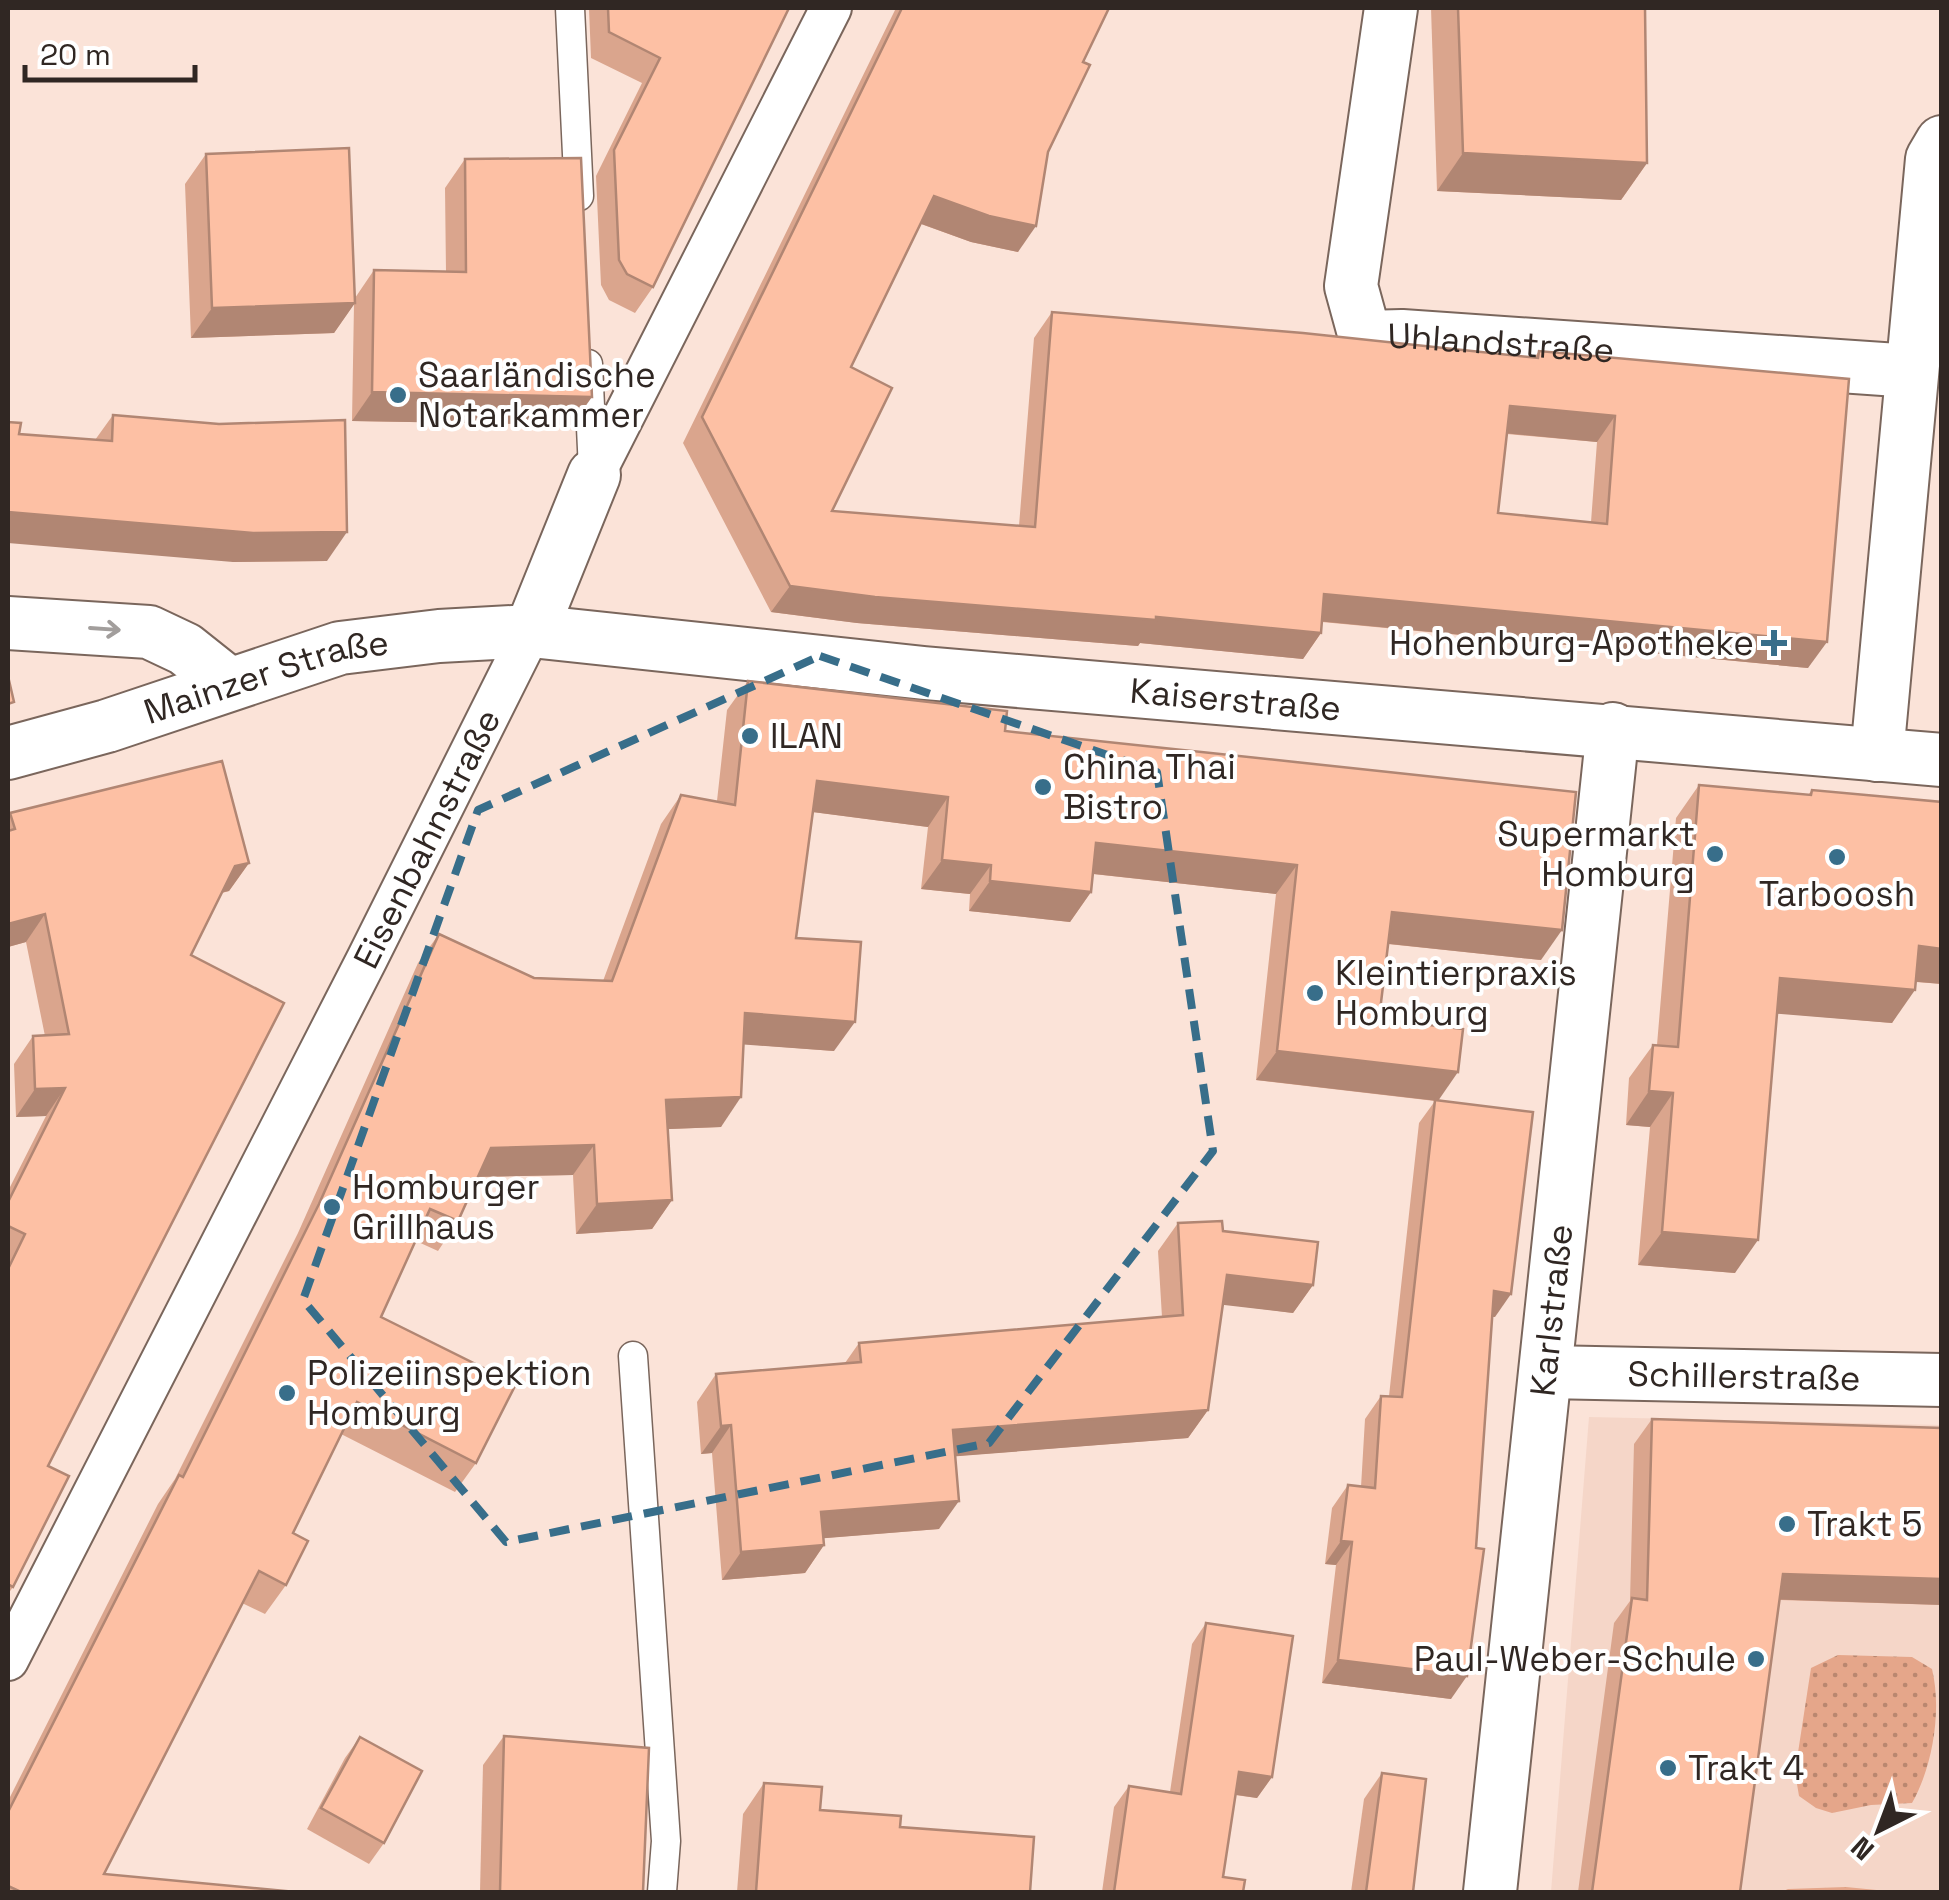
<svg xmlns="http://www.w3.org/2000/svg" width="1949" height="1900" viewBox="0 0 1949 1900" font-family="'Space Grotesk',sans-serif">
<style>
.built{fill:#f5d6c8}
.grass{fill:url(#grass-dots)}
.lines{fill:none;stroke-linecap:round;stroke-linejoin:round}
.service-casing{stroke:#7a665c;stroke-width:31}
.pedestrian-casing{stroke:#7a665c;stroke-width:44}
.minor-casing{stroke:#7a665c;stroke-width:56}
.service{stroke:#fff;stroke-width:28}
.pedestrian{stroke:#fff;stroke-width:40}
.minor{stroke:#fff;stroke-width:52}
.wall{fill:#daa58d;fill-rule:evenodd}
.shaded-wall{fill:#b18673}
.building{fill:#fdc0a4;stroke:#b18673;stroke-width:2.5;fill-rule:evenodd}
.oneway{stroke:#a29e9c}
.marked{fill:none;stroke:#386e8a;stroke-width:8;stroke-dasharray:20 12;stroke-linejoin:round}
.poi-dot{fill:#386e8a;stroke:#fff;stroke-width:4}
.labels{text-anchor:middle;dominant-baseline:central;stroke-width:8;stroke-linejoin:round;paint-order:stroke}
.street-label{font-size:35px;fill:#302723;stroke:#fff}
.poi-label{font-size:35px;fill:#302723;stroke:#fff;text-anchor:start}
</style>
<defs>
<pattern id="grass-dots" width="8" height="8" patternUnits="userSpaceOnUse" patternTransform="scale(2.5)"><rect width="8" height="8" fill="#e5a68a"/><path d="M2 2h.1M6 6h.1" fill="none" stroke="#ba8770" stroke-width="1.8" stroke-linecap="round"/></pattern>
</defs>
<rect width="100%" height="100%" fill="#fbe3d8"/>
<!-- built -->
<polygon class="built" points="1589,1417 1941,1425 1941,1892 1551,1892"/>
<!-- grass -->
<g class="grass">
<path d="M1838 1655 1912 1657 1932 1669C1942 1710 1933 1766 1912 1803L1871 1805 1832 1813 1816 1808 1799 1796 1795 1772 1811 1668Z"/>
<polygon points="1846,1887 1897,1892 1781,1892 1788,1889"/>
</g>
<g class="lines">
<defs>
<g id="service">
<polyline points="570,8 579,196"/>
<polyline points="588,364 593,470"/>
<polyline points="633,1356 666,1841 662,1892"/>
</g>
<g id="pedestrian">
<polyline points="594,475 831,8"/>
<path id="s1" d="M8 1660 367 959 531 631"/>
</g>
<g id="minor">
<path id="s2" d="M1391 8 1351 286 1365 337 1402 336 1912 371"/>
<polyline points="8,623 149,632 185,649 229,684"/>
<polyline points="531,631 594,475"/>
<path id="s3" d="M8 753 107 726 340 648 439 636 531 631 924 673 1942 760"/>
<polyline points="1877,755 1932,159 1942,142"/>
<path id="s4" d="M1546 1372 1942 1380"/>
<path id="s5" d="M1490 1892 1613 729"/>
</g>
</defs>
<!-- service casing -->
<use href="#service" class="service-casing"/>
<!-- pedestrian casing -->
<use href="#pedestrian" class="pedestrian-casing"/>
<!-- minor casing -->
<use href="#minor" class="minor-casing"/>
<!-- service -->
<use href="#service" class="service"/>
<!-- pedestrian -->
<use href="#pedestrian" class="pedestrian"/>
<!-- minor -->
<use href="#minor" class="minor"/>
</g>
<!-- wall -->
<g class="wall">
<polygon points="589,8 789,8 653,287 635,313 609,300 601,285 596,176 642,83 591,58"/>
<path d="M896 8H1109L1083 62 1048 152 1018 252 971 242 921 224 851 367 832 511 1019 526 1034 338 1052 312 1534 358 1539 351 1849 379 1808 668 1322 622 1321 633 1303 659 1140 643 1138 646 857 623 771 612 683 443ZM1507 434 1597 442 1591 522 1498 513Z"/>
<polygon points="1431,8 1645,8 1647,163 1621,200 1437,191"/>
<polygon points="206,154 355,298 374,270 446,272 445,188 465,159 572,425 352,421 354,304 334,333 191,338 185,184"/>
<polygon points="113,415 327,561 233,562 19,434 95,440"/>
<polygon points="748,681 1005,731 1541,960 1388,944 1379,1019 1438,1100 1495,1317 1492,1317 1451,1699 1322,1683 1336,1565 1325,1564 1332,1508 1348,1485 1361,1487 1365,1419 1381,1396 1389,1396 1419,1123 1435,1101 1256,1080 1276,894 1093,874 1091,892 1070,922 969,911 970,894 921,889 928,827 813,812 796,938 834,1051 744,1044 721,1127 668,1129 672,1200 652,1229 576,1234 573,1175 478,1177 458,1221 438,1251 416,1241 381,1317 476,1463 455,1492 341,1434 293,1533 286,1585 265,1614 242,1603 104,1874 296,1892 8,1892 8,1801 158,1504 175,1479 298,1233 418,963 439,934 534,978 603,981 661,824 681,795 717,801 727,710"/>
<polygon points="1699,785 1808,795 1812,790 1942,802 1942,984 1916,982 1892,1023 1777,1013 1735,1273 1638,1265 1650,1127 1626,1125 1629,1078 1653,1045 1657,1045 1676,818"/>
<polygon points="10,813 249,863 229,891 222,893 191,955 48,1466 13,1587 8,1594 8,1191 46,1116 16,1117 14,1064 33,1036 45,1036 26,942 8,947 8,817"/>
<polygon points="1178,1223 1223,1231 1313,1285 1293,1313 1223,1304 1208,1410 1188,1438 955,1456 939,1529 824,1538 824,1545 805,1573 722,1580 712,1453 701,1454 697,1402 716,1374 845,1363 859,1343 1162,1317 1158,1251"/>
<polygon points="1652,1419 1942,1605 1780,1600 1740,1892 1578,1892 1614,1623 1630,1601 1634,1444"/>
<polygon points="1206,1623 1272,1777 1257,1798 1235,1795 1223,1877 1243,1892 1102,1892 1114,1807 1129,1786 1170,1792 1192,1644"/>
<polygon points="504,1736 643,1892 480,1892 483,1765"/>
<polygon points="360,1737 384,1843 369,1864 307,1829 345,1758"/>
<polygon points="1382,1773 1413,1892 1351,1892 1364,1799"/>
<polygon points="764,1783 820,1810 900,1827 1030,1892 737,1892 743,1814"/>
</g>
<!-- shaded-wall -->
<g class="shaded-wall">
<polygon points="1463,153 1647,163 1621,200 1437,191"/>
<polygon points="934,196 1036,226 1018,252 971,242 916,222"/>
<polygon points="355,303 334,333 191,338 212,308"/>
<polygon points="372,392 592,397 572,425 352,421"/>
<polygon points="1510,406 1615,416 1597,442 1492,432"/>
<polygon points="8,512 347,532 327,561 233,562 8,543"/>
<polygon points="790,586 1156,617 1321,633 1303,659 1140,643 1138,646 857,623 771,612"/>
<polygon points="1324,594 1827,642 1808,668 1306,620"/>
<polygon points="817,781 948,797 928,827 797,810"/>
<polygon points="1096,843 1297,865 1276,894 1076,872"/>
<polygon points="942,860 991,865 970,894 921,889"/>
<polygon points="249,863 229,891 215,894 235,866"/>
<polygon points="990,881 1091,892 1070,922 969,911"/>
<polygon points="1392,912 1562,930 1541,960 1371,942"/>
<polygon points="45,914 26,942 8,947 8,924"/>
<polygon points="1919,946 1942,949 1942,984 1896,980"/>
<polygon points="1780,978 1915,990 1892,1023 1756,1012"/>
<polygon points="745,1013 855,1022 834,1051 724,1043"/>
<polygon points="1277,1051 1458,1072 1438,1101 1256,1080"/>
<polygon points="65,1088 46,1116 16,1117 35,1089"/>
<polygon points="1649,1091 1673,1093 1650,1127 1626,1125"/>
<polygon points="741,1097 721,1127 645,1130 666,1100"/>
<polygon points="594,1145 573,1175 470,1177 491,1148"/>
<polygon points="672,1200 652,1229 576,1234 597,1204"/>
<polygon points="1662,1232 1758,1240 1735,1273 1638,1265"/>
<polygon points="1227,1275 1313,1285 1293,1313 1207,1303"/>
<polygon points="1494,1291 1511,1294 1495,1317 1477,1315"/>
<polygon points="1208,1410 1188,1438 934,1458 953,1430"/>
<polygon points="731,1425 712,1453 701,1454 721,1426"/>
<polygon points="959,1501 939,1529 802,1540 821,1512"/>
<polygon points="1341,1541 1352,1542 1336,1565 1325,1564"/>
<polygon points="824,1545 805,1573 722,1580 741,1552"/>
<polygon points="1783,1574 1942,1579 1942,1605 1766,1599"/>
<polygon points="1338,1660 1467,1676 1451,1699 1322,1683"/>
<polygon points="1239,1772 1272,1777 1257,1798 1224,1793"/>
</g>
<!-- building -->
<g class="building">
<polygon points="608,8 789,8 653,287 627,274 619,260 614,150 660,58 609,32"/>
<path d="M902 8H1109L1083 62 1090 65 1048 152 1036 226 989 216 934 196 851 367 892 388 832 511 1035 527 1052 312 1303 333 1538 358 1539 351 1849 379 1827 642 1324 594 1321 633 1156 617V620L875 597 790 586 702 417ZM1510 406 1615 416 1607 524 1498 513Z"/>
<polygon points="1458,8 1645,8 1647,163 1463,153"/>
<polygon points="349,148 355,303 212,308 206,154"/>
<polygon points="581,158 592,397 372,392 374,270 466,272 465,159"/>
<polygon points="113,415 219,424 345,420 347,532 253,533 8,512 8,422 21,423 19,434 112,441"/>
<polygon points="8,676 14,702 8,704"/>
<polygon points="748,681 1007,711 1005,731 1576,792 1562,930 1392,912 1379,1019 1463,1029 1458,1072 1277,1051 1297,865 1096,843 1091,892 990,881 991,865 942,860 948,797 817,781 796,938 861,942 855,1022 745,1013 741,1097 666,1100 672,1200 597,1204 594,1145 491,1148 458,1221 430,1209 381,1317 516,1384 476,1463 357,1402 293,1533 308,1541 286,1585 259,1571 104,1874 296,1892 21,1892 8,1886 8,1812 179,1475 183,1477 319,1204 439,934 534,978 612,981 681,795 735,805"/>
<polygon points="222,761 249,863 235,866 191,955 284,1003 48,1466 69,1476 13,1587 8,1584 8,1269 25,1234 8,1226 8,1202 65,1088 35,1089 33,1036 69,1034 45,914 8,924 8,831 15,829 10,813"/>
<polygon points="1699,785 1811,795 1812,790 1942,802 1942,949 1919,946 1915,990 1780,978 1758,1240 1662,1232 1673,1093 1649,1091 1653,1045 1678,1047"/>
<polygon points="1435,1100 1533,1112 1511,1294 1494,1291 1476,1548 1484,1549 1467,1676 1338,1660 1352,1542 1341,1541 1348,1485 1375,1488 1381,1396 1402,1397"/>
<polygon points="1222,1221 1223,1231 1318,1242 1313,1285 1227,1275 1208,1410 953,1430 959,1501 821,1512 824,1545 741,1552 731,1425 721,1426 716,1374 861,1362 859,1343 1183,1315 1178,1223"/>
<polygon points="1652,1419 1942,1428 1942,1579 1783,1574 1740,1892 1592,1892 1632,1598 1647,1600"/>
<polygon points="1206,1623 1293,1636 1272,1777 1239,1772 1223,1877 1245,1880 1243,1892 1114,1892 1129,1786 1181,1794"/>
<polygon points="504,1736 649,1748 643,1892 500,1892"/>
<polygon points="360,1737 422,1771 384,1843 321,1808"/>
<polygon points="1382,1773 1426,1779 1413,1892 1366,1892"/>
<polygon points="764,1783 822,1787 820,1810 901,1816 900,1827 1034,1837 1030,1892 756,1892"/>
</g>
<!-- one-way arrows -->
<defs><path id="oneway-shaft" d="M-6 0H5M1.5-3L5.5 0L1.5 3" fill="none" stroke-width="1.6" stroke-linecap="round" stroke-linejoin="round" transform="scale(2.5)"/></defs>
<use class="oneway" href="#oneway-shaft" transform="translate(105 629) rotate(4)"/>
<!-- marked area -->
<path class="marked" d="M820 656 1157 772 1213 1151 989 1443 506 1542 303 1300 478 810Z"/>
<!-- markers -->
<g class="poi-dot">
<circle cx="398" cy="395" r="10"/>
<path d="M1769 628h10v10h10v10h-10v10h-10v-10h-10v-10h10z"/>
<circle cx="750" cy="736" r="10"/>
<circle cx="1043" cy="787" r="10"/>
<circle cx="1715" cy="854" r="10"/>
<circle cx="1837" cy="857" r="10"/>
<circle cx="1315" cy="993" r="10"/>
<circle cx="332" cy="1207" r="10"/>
<circle cx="287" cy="1393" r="10"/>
<circle cx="1787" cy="1524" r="10"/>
<circle cx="1756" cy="1659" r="10"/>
<circle cx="1668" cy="1768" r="10"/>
</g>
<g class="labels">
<!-- street labels -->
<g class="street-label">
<text stroke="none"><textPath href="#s2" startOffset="470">Uhlandstraße</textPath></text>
<text stroke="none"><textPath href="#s3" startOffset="270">Mainzer Straße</textPath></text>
<text stroke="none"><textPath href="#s3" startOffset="1248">Kaiserstraße</textPath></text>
<text stroke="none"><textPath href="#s1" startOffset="922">Eisenbahnstraße</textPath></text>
<text stroke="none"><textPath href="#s5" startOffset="585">Karlstraße</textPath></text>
<text stroke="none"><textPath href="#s4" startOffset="198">Schillerstraße</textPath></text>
</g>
<!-- poi labels -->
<g class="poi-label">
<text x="418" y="375">Saarländische<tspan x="418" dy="40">Notarkammer</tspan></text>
<text x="1754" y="643" text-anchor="end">Hohenburg-Apotheke</text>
<text x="770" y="736">ILAN</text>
<text x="1063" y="767">China Thai<tspan x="1063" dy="40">Bistro</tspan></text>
<text x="1695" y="834" text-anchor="end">Supermarkt<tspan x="1695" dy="40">Homburg</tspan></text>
<text x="1837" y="894" text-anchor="middle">Tarboosh</text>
<text x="1335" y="973">Kleintierpraxis<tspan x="1335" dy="40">Homburg</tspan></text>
<text x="352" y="1187">Homburger<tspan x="352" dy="40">Grillhaus</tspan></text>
<text x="307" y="1373">Polizeiinspektion<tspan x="307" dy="40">Homburg</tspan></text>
<text x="1807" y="1524">Trakt 5</text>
<text x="1736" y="1659" text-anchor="end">Paul-Weber-Schule</text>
<text x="1688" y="1768">Trakt 4</text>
</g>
</g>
<!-- border -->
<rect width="1949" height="1900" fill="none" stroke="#302723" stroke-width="20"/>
<!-- north arrow -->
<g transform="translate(1879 1830) rotate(222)" stroke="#ffffff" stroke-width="8" paint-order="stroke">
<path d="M0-8L18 38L0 25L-18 38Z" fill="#302723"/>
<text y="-15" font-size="28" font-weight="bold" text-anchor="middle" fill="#302723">N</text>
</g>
<!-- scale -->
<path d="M25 65v15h170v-15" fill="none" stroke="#302723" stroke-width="5"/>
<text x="40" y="65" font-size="30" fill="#302723" stroke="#ffffff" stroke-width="8" paint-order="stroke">20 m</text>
</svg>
